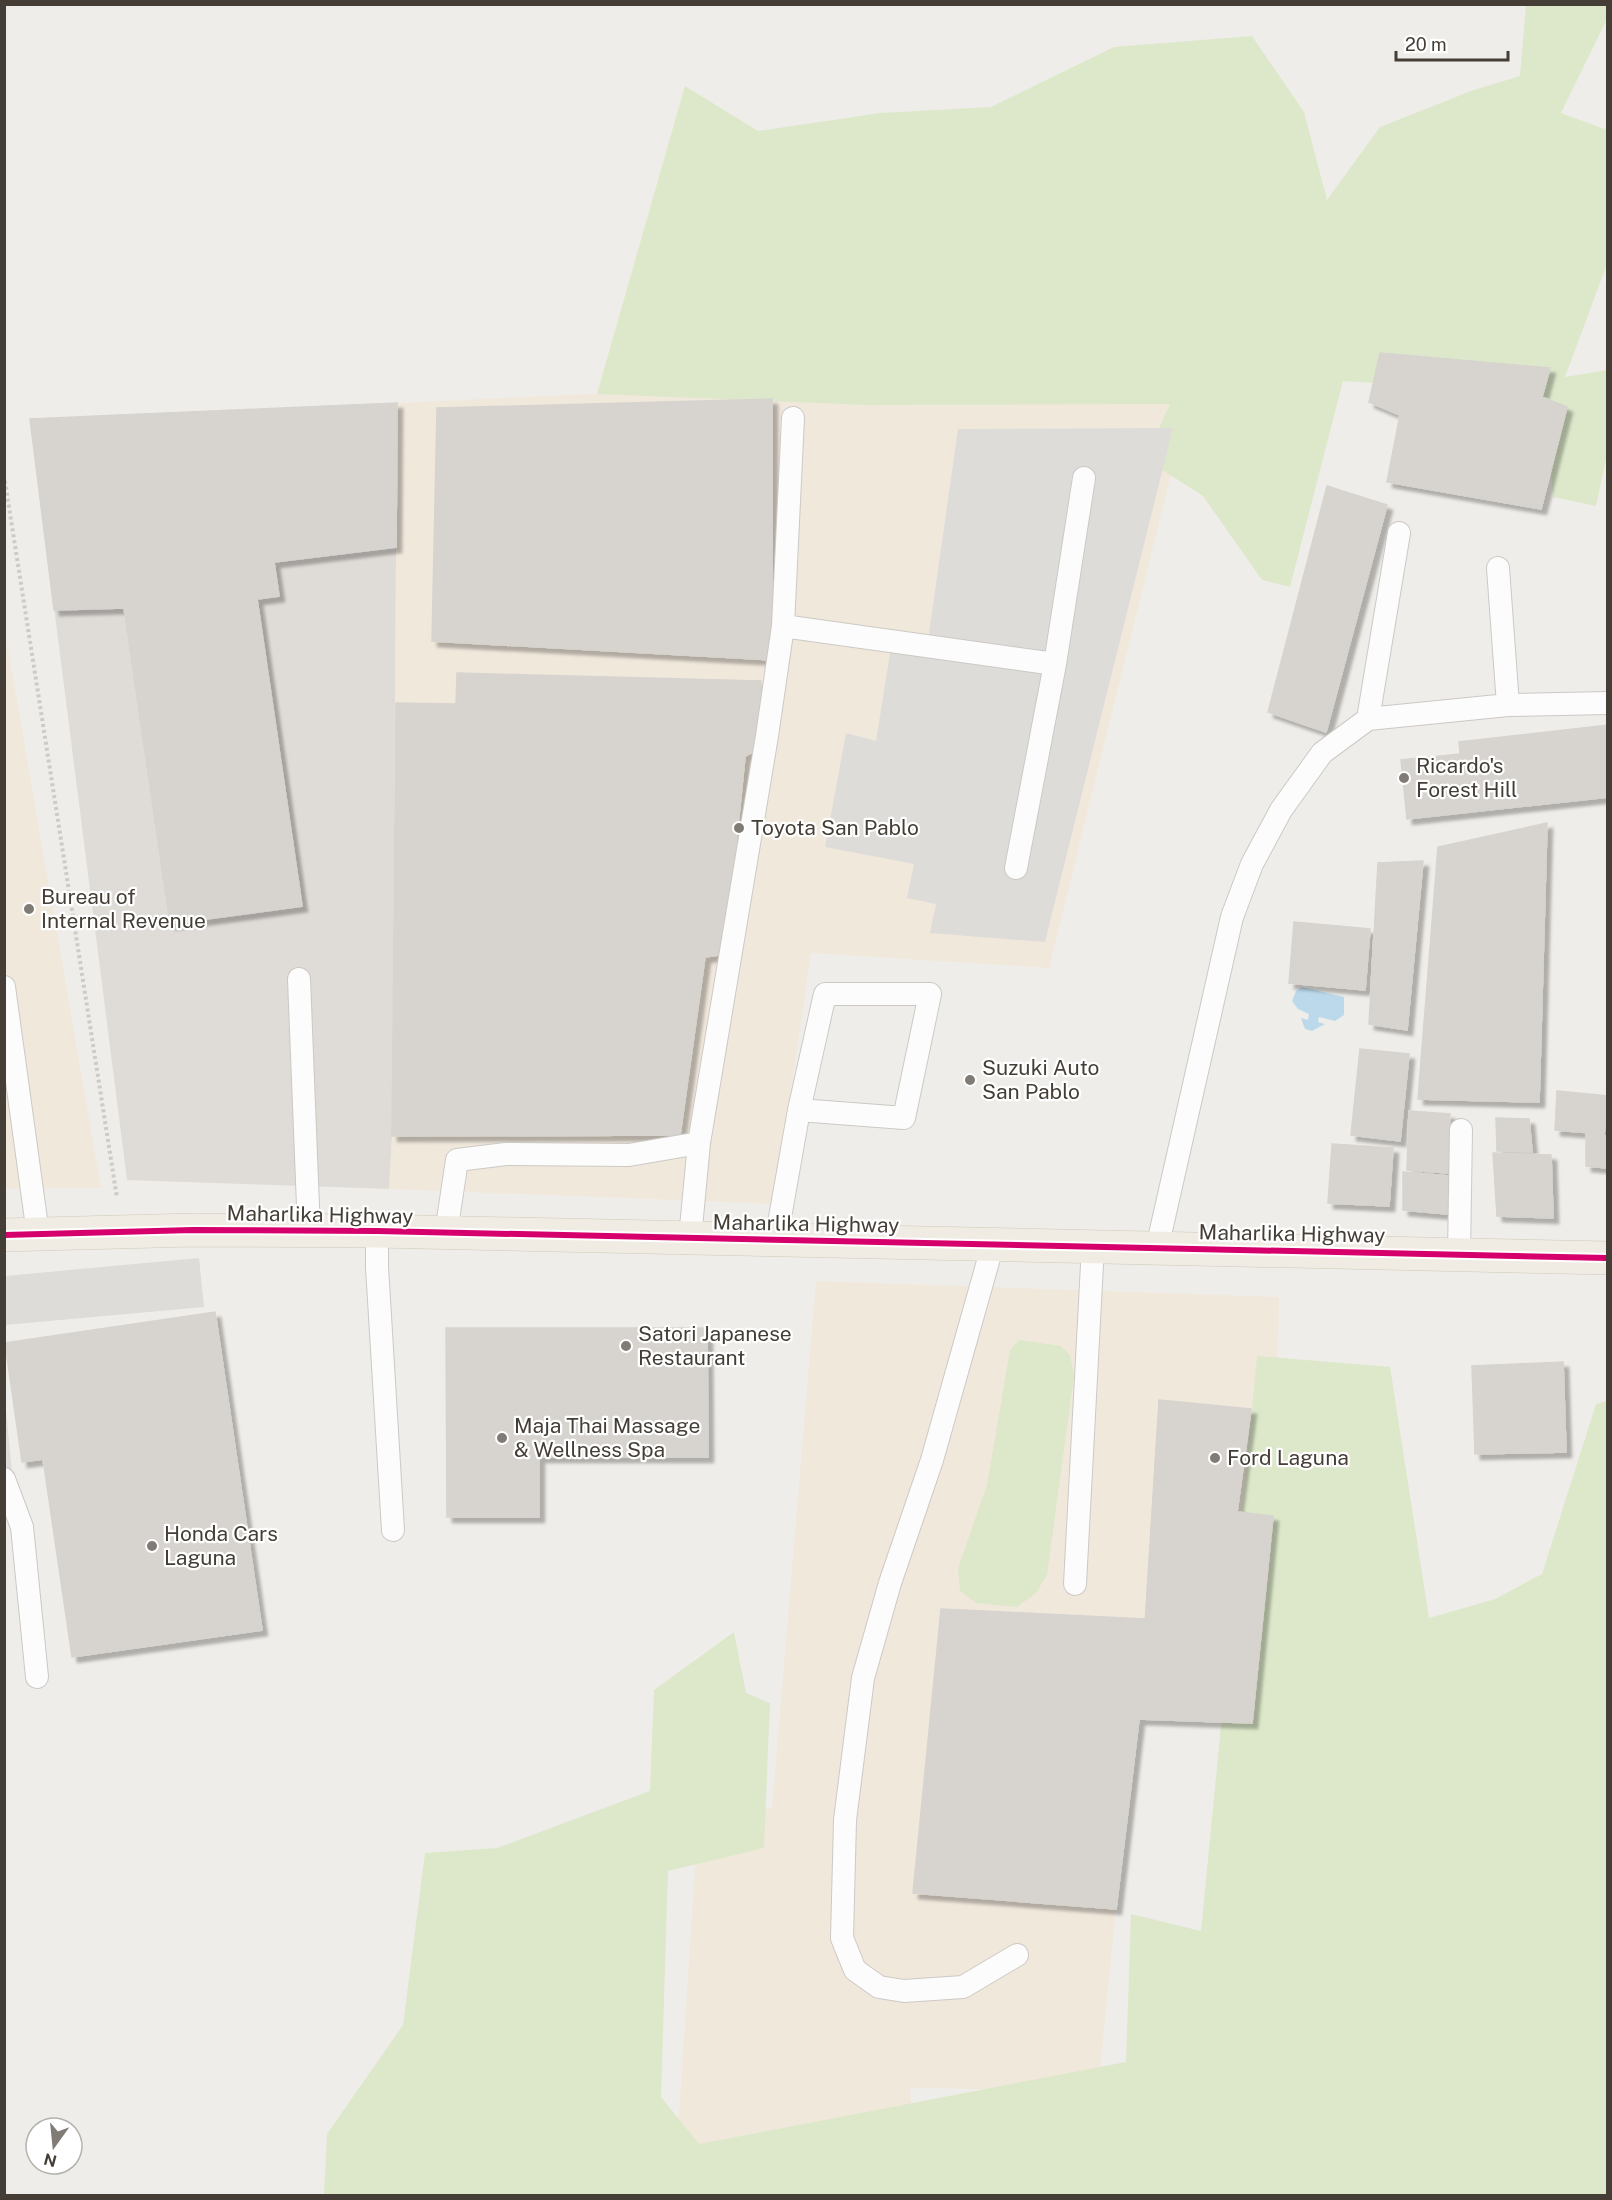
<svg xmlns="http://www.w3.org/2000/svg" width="1612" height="2200" font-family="'Public Sans',sans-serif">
  <defs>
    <filter id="shadow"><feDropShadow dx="5.5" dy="5.5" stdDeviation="1.5" flood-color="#0004"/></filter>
  </defs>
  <rect width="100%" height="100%" fill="#efede9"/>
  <path fill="#f1e8dc" d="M1193,385L1049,968L811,953L775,1204L389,1189L392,1136L397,403L650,391Z
    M5,631L101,1188L5,1189Z
    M816,1281L1279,1297L1273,1516L1252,1723L1139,1720L1116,1909L1098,2091L910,2088L916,2184L674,2189L699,1807L772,1809Z"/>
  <path fill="#dfdcd7" d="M397,403L392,1136L389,1189L127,1180L30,419Z"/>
  <path fill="#dde8ca" d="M1526,5H1607V19L1561,113L1607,130V264L1565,377L1607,370V455L1596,506L1553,497L1548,434L1533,393L1343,381L1290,587L1262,580L1203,496L1145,459L1170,404L865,405L597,394L685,86L758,131L880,113L991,107L1114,47L1252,36L1304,112L1327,200L1380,127L1471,91L1520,76Z
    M1019,1340L1061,1346L1070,1355L1074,1376L1047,1575L1036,1593L1017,1607L976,1603L960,1591L958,1568L987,1485L1010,1350Z
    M1257,1356L1390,1367L1429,1618L1495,1599L1542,1574L1596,1404L1607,1401V2195L324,2196L327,2134L403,2025L425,1853L497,1848L650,1791L654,1690L734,1632L746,1693L770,1703L764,1848L668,1871L661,2097L699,2144L1126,2062L1131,1914L1201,1931Z"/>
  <path fill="#dedcd9" d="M1173,428L1045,942L930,933L936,904L907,898L914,864L825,847L846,733L876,741L893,634L928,640L958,429Z
    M199,1258L204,1307L5,1325V1276Z
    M4,1389L14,1494L4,1495Z"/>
  <path fill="#bbd9eb" d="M1302,987L1344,997V1015L1335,1021L1319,1017L1318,1022L1325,1024L1312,1031L1305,1029L1301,1018L1308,1020L1309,1014L1298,1009L1292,1001L1296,991Z"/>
  <path fill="#d7d4d0" stroke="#d7d4cf" stroke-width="1.5" filter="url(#shadow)" d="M1380,353L1550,368L1542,397L1567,407L1541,509L1387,482L1400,415L1369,402Z
    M772,399V660L432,641L437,408Z
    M397,403L396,547L274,562L279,596L257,599L302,906L170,924L124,608L54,610L30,419Z
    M1327,486L1387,505L1326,732L1268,712Z
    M457,673L761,681L758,749L745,756L725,954L705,957L680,1135L392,1136L396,703L456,704Z
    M1608,725V797L1407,819L1401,760L1460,754L1459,742Z
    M1547,823L1539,1102L1418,1099L1438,847Z
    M1423,861L1407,1030L1369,1024L1378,863Z
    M1294,922L1370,929L1365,990L1289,983Z
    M1360,1049L1409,1054L1400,1141L1351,1135Z
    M1557,1091L1608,1096L1604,1134L1555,1130Z
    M1409,1111L1450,1114L1448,1173L1407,1170Z
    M1496,1118L1529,1119L1532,1152L1497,1151Z
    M1586,1134L1608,1136V1168L1586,1166Z
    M1332,1144L1393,1148L1389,1206L1328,1203Z
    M1493,1153L1551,1155L1553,1218L1497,1216Z
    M1403,1172L1448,1176L1447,1214L1403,1210Z
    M215,1312L262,1630L72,1657L43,1459L22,1462L5,1343Z
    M446,1328H707L708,1457H539V1517H447Z
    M1563,1362L1566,1452L1475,1454L1472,1366Z
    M1159,1400L1251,1409L1237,1512L1273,1516L1252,1723L1139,1719Z
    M941,1609L1146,1619L1139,1719L1116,1909L913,1893Z"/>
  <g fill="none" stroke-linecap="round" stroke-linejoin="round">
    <defs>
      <path id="lane" d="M1498,568L1508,705
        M783,626L1055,664
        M1368,719L1508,705L1608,703
        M1016,868L1055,664L1084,478
        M299,979L309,1231
        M4,987L38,1234
        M377,1231V1267L393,1530
        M446,1233L457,1160L506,1154L629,1155L699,1143
        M690,1238L699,1143L767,736L783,626L793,418
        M776,1240L799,1110L825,994H930L904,1118L799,1110
        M993,1244L932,1460L890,1583L863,1678L845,1820L842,1938L855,1970L879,1987L904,1991L963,1987L1017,1955
        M1157,1248L1232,917L1252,864L1281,810L1322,753L1368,719L1399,533
        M1459,1254L1461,1130
        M4,1479L22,1527L37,1677
        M1075,1584L1093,1246"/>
      <path id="primary" d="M4,1235L193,1230L377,1231L1608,1258"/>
    </defs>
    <use href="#lane" stroke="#ccc9c5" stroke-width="24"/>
    <use href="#primary" stroke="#d0c8b8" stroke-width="34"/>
    <path stroke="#cdcbc7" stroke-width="4" stroke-dasharray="3 3" stroke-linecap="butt" d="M4,475L117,1198"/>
    <use href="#lane" stroke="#fdfcfc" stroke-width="22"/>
    <use href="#primary" stroke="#f0ece4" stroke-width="33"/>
    <defs>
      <path id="cycleway" d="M4,1235L193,1230L377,1231L1608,1258"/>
    </defs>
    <use href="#cycleway" stroke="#fff" stroke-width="10"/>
    <use href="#cycleway" stroke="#d6006c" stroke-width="6"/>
  </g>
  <g fill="#807b75" stroke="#fff" stroke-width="2">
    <circle cx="1404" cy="778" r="6"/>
    <circle cx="739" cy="828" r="6"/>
    <circle cx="29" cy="909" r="6"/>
    <circle cx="970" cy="1080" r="6"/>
    <circle cx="626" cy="1346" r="6"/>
    <circle cx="502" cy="1438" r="6"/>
    <circle cx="1215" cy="1458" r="6"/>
    <circle cx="152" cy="1546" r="6"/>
  </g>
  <g text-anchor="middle" stroke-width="4.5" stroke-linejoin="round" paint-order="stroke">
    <g font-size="21" fill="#443e36" stroke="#fff" text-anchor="start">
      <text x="1416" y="773">Ricardo's<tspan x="1416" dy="24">Forest Hill</tspan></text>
      <text x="751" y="835">Toyota San Pablo</text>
      <text x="41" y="904">Bureau of<tspan x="41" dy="24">Internal Revenue</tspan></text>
      <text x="982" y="1075">Suzuki Auto<tspan x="982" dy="24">San Pablo</tspan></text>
      <text x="638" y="1341">Satori Japanese<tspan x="638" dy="24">Restaurant</tspan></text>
      <text x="514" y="1433">Maja Thai Massage<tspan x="514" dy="24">&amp; Wellness Spa</tspan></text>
      <text x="1227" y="1465">Ford Laguna</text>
      <text x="164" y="1541">Honda Cars<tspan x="164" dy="24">Laguna</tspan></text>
    </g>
    <g font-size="21" fill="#443e36" stroke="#fff">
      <text transform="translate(320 1215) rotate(1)" y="7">Maharlika Highway</text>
      <text transform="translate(806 1224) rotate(1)" y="7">Maharlika Highway</text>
      <text transform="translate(1292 1234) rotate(1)" y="7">Maharlika Highway</text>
    </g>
  </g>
  <rect width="1612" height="2200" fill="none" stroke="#443e36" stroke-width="12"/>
  <g transform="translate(54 2146) rotate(195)"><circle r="28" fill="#ffffff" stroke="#b4b2af" stroke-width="1.5"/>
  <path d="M0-4.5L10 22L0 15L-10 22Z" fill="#807b75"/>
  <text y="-9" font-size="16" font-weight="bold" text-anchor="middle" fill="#443e36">N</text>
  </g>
  <path d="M1396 51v9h112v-9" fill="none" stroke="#443e36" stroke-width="3"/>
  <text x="1405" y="51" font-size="18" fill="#443e36" stroke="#ffffff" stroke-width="4.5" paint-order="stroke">20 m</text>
</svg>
